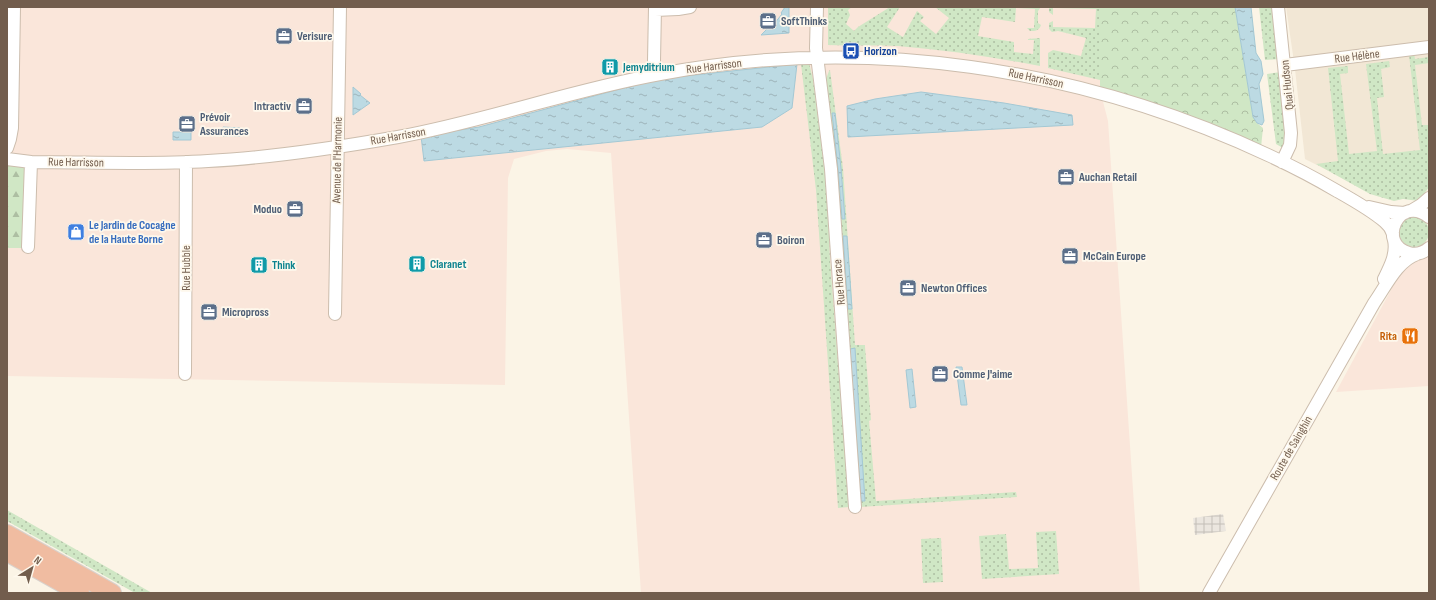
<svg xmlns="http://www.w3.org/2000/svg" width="1436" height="600" font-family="'Sofia Sans Condensed',sans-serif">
  <defs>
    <pattern id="industrial-grid" width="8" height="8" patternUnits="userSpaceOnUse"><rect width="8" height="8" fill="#ebe6df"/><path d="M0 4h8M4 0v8" fill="none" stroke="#c3beb7"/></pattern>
    <pattern id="grass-dots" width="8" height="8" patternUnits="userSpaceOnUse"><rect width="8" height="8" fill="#d0e7c5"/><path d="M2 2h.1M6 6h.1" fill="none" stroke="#adbea2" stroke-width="1.8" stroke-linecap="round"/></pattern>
    <pattern id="forest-firs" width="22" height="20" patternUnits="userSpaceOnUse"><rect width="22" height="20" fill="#d0e7c5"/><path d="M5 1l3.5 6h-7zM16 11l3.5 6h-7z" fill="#adbea2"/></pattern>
    <pattern id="park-crowns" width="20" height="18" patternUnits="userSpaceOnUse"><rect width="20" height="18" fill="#d0e7c5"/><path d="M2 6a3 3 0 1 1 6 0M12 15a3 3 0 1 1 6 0" fill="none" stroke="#adbea2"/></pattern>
    <pattern id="water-ripples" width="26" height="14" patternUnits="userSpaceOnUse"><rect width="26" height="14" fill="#bcdae3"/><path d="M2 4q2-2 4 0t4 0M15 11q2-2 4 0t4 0" fill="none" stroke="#9db4ba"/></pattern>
  </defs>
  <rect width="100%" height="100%" fill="#fbf4e6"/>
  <path fill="#f2e7d5" d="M1286,7H1429V179L1371,192L1305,159L1295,69Z"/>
  <path fill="#fae6da" d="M7,7H1100V90L1108,121L1140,593H641L611,153L567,149L546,151L514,159L508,178L505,385L7,376Z
    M1429,254V386L1336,392L1392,288L1390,286L1410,260Z"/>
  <path fill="url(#industrial-grid)" d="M1223,514L1226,531L1195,535L1193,518Z"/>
  <path fill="url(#grass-dots)" d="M828,7H852L848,10L850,15L846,24L854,31L858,27L890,7H900L887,27L903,37L917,11L924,17L920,21L936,34L949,18L935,7H1041L1038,11V23L1041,25C1039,31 1035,31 1030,31L1027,28H1034L1035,9L1016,8L1015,22L982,17L978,36L1014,42V52L1033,54L1034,40H1028V39L1040,38V66C993,57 946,50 898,46C875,45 851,46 828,45Z
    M1049,7H1100V80L1048,68V53L1053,50L1081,56L1086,38L1058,31L1052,32L1049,29V23L1053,21V27L1095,28L1096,9L1053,8V15L1049,12Z
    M1259,7H1273L1279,59L1265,60Z
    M1414,53L1415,59L1429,57V63L1415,65L1422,125H1429V187L1419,201L1403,199L1394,201L1370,194L1316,164L1338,161L1328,68L1348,66V73L1340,74L1349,154L1377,151L1366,64L1389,61L1390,67L1381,69L1384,97L1377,98L1383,154L1420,150L1409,55Z
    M809,63L813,79L827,189L830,260L849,507L838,508L816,190L801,64Z
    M830,70L843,168L855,345H865V347L871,420L869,421L876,501L1016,492L1017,497L860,507L826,79L829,71Z
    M1281,72L1287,137L1283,148L1276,144L1267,74Z
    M1399 232a15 15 0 1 1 30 0a15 15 0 1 1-30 0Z
    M7,510L152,593H135L7,521Z
    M1056,531L1059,574L982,579L979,536L1006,534L1009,569L1038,568L1036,532Z
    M941,538L943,582L923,583L921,539Z"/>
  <path fill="url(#forest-firs)" d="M7,164L27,165L24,248H7Z"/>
  <path fill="url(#park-crowns)" d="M1100,7H1235L1253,117L1257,123L1263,128L1260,157L1100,90Z"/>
  <path fill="url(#water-ripples)" stroke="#a3c8d4" d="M785,7H789V33L761,35L768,28L770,29L782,14L781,13Z
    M1235,7H1251L1256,53L1261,61L1263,74L1259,84L1264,121L1262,125L1257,123L1253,117Z
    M797,64L792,108L762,127L424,161L421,136L479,127L657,79Z
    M353,87L361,94L360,95L370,103L353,115Z
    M921,92L1004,103L1072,115L1073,125L848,137L847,106L875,99Z
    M832,113H835L841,168L845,219H842L838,169Z
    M223,127L240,128V136H223Z
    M173,132H191V140H173Z
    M843,236H847L852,309H848Z
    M855,348L865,501H861L850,349Z
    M956,367H962L967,405H961Z
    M912,369L916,407L910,408L906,370Z"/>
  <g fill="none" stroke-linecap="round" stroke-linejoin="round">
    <defs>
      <path id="minor" d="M655,7L654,61L655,74
        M817,7L816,48L831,169L855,507
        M1278,7L1291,133L1290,145L1282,162
        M655,10L678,9L690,7
        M1285,65L1429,47
        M7,148L10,139L12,128L14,7
        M7,159L31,162
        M1369,207L1391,212L1405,213
        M1411,211L1421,205L1429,198
        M1429,217C1399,193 1376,244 1409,253C1416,255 1423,253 1429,248
        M28,247L31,162C90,162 149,165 208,161C271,158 335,148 398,137C486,121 571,90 660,74C865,35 1080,67 1268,155C1292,166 1315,178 1337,191C1353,200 1371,210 1385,222C1390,227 1390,227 1393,234
        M1384,279C1390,267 1397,254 1394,240
        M335,314L340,7
        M185,374L186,162
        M1209,593L1374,303C1386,286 1397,261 1417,254"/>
      <path id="highway" d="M7,534L112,593
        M7,552L80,593"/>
    </defs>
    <use href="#minor" stroke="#ccbdad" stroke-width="14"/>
    <use href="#highway" stroke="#d8d2cd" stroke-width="20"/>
    <use href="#minor" stroke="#fff" stroke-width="12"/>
    <use href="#highway" stroke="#f0bca1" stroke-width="18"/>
  </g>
  <defs>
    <symbol id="office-square" viewBox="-11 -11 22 22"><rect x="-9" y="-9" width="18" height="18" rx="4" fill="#5c6f8a" stroke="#fef8ec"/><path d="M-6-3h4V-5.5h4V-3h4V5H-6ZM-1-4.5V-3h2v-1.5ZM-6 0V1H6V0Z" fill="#fff"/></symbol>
    <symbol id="bus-square" viewBox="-11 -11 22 22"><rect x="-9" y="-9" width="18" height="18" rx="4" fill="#1a4fb4" stroke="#fef8ec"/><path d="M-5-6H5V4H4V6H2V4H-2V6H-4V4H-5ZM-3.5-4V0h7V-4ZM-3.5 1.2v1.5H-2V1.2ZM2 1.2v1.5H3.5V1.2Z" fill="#fff"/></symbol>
    <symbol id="building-square" viewBox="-11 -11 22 22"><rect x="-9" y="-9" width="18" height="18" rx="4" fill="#0f9aa8" stroke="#fef8ec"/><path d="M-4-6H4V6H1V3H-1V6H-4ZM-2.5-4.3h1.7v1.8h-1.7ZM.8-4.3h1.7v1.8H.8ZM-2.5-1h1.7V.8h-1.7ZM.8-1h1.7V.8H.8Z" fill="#fff"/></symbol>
    <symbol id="shop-square" viewBox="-11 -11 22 22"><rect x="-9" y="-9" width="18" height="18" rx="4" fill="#3f7fe0" stroke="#fef8ec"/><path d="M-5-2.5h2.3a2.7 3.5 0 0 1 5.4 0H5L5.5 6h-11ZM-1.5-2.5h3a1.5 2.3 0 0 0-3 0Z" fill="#fff"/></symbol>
    <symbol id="restaurant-square" viewBox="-11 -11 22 22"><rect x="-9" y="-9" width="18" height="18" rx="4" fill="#e8710a" stroke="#fef8ec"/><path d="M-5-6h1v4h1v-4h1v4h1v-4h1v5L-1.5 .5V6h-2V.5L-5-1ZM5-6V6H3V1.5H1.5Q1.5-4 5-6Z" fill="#fff"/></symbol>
  </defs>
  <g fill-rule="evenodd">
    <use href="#office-square" x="758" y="11" width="20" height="20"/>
    <use href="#office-square" x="274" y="26" width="20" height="20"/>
    <use href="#bus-square" x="841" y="41" width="20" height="20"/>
    <use href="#building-square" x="600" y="57" width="20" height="20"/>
    <use href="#office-square" x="294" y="96" width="20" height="20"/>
    <use href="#office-square" x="177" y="114" width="20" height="20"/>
    <use href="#office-square" x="1056" y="167" width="20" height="20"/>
    <use href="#office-square" x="285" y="199" width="20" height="20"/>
    <use href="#shop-square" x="66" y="222" width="20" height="20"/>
    <use href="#office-square" x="754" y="230" width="20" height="20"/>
    <use href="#office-square" x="1060" y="246" width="20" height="20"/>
    <use href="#building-square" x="407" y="254" width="20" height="20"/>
    <use href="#building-square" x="249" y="255" width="20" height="20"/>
    <use href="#office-square" x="898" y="278" width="20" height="20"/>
    <use href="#office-square" x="199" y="302" width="20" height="20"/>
    <use href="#restaurant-square" x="1400" y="326" width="20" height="20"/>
    <use href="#office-square" x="930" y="364" width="20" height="20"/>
  </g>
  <g text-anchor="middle" stroke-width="3.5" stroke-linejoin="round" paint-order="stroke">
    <g font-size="12" font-weight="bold" fill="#4e5e75" stroke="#fef8ec" text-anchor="start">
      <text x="781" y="25">SoftThinks</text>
      <text x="297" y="40">Verisure</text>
      <text x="291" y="110" text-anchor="end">Intractiv</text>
      <text x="200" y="121">Prévoir<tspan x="200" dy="14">Assurances</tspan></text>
      <text x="1079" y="181">Auchan Retail</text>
      <text x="282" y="213" text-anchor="end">Moduo</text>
      <text x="777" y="244">Boiron</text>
      <text x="1083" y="260">McCain Europe</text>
      <text x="921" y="292">Newton Offices</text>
      <text x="222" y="316">Micropross</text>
      <text x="953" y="378">Comme J'aime</text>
    </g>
    <g font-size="12" font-weight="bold" fill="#164399" stroke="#fef8ec" text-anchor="start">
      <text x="864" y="55">Horizon</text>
    </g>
    <g font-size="12" fill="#725d4d" stroke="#fef8ec">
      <text transform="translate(1357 56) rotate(-7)" y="4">Rue Hélène</text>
      <text transform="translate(714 66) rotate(-7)" y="4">Rue Harrisson</text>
      <text transform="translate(1036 78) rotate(12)" y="4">Rue Harrisson</text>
      <text transform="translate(1287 85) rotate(-96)" y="4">Quai Hudson</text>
      <text transform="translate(398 136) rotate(-10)" y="4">Rue Harrisson</text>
      <text transform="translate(337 160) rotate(-89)" y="4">Avenue de l'Harmonie</text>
      <text transform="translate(76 162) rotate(1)" y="4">Rue Harrisson</text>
      <text transform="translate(186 268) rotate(-90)" y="4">Rue Hubble</text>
      <text transform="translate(839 282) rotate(-95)" y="4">Rue Horace</text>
      <text transform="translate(1291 448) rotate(-60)" y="4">Route de Sainghin</text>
    </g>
    <g font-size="12" font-weight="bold" fill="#0d838f" stroke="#fef8ec" text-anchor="start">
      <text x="623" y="71">Jemyditrium</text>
      <text x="430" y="268">Claranet</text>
      <text x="272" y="269">Think</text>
    </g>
    <g font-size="12" font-weight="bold" fill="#366cbe" stroke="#fef8ec" text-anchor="start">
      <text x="89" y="229">Le Jardin de Cocagne<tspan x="89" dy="14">de la Haute Borne</tspan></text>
    </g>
    <g font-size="12" font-weight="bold" fill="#c56008" stroke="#fef8ec" text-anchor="end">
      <text x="1397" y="340">Rita</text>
    </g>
  </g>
  <rect width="1436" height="600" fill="none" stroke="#725d4d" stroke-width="16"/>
  <g transform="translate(32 568) rotate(37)" stroke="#fef8ec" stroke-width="3" paint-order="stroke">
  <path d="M0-3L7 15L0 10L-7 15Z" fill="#725d4d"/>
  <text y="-6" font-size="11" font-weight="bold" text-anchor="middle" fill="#725d4d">N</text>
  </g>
</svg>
